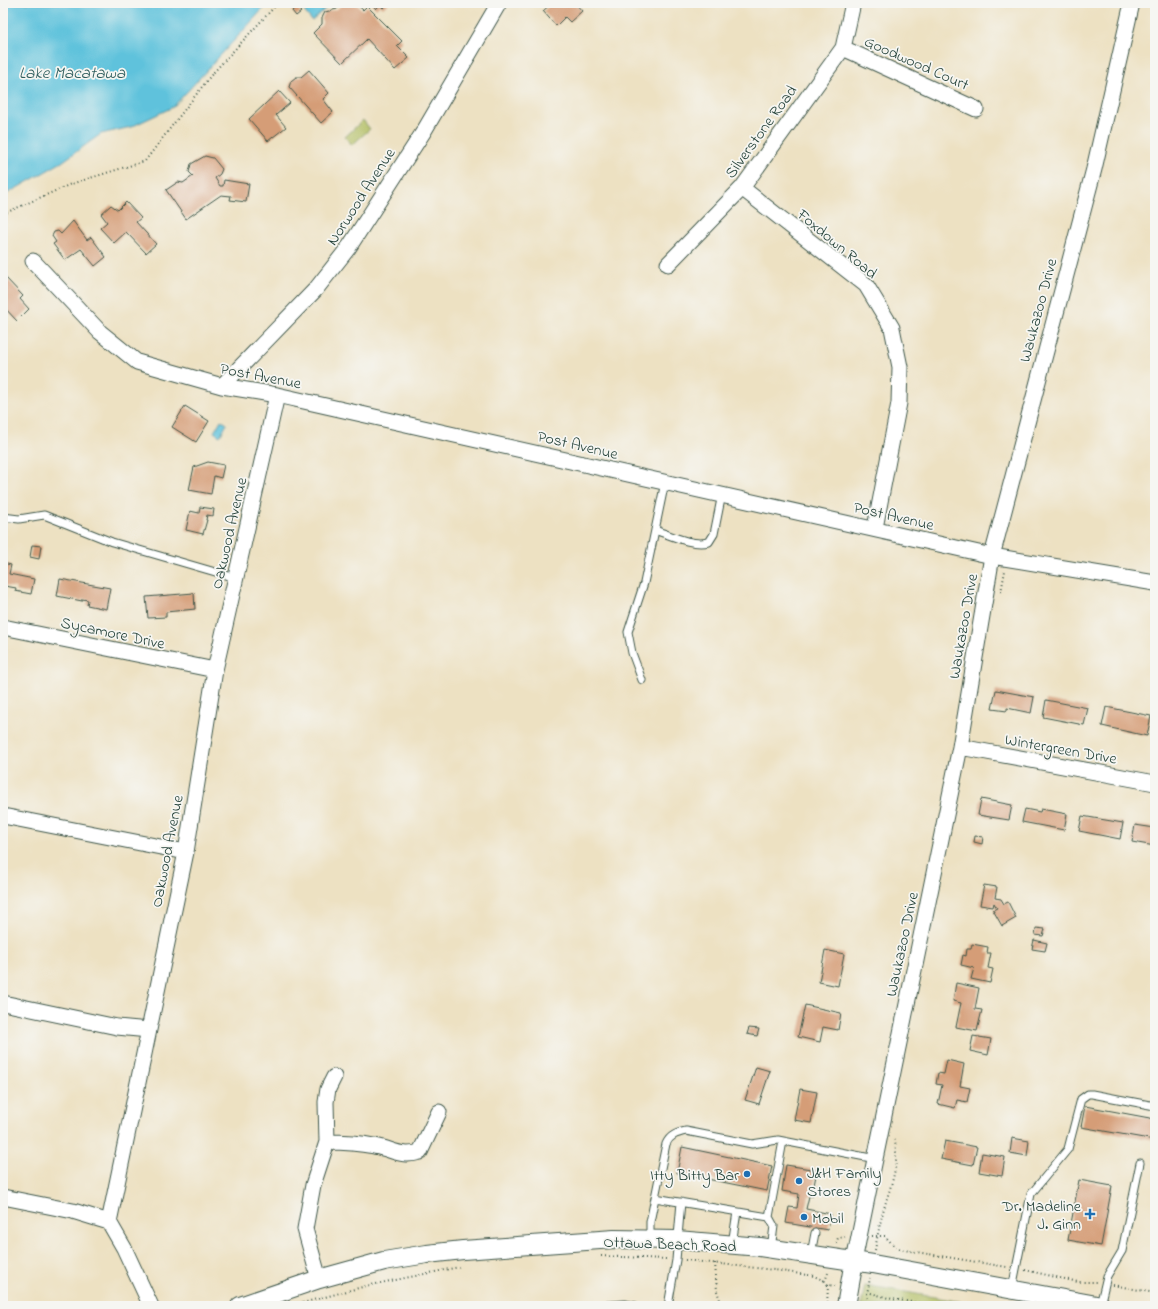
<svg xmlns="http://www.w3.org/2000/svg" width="1158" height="1309" font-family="'Indie Flower',sans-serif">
  <rect width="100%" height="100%" fill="#f6f6f2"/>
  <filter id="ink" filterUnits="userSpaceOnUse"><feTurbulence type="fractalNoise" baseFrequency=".025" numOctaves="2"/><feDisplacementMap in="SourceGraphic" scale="8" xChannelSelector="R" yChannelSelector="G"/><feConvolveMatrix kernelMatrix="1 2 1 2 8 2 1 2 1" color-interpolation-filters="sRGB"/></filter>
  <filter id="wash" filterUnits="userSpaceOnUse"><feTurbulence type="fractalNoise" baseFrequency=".012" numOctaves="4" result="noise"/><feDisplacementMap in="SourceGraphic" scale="16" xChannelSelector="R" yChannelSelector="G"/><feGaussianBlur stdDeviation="0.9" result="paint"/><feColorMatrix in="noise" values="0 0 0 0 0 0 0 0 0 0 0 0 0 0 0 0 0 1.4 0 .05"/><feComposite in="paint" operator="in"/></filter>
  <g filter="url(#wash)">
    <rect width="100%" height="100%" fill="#ede1c2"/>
    <path fill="#b0bc5e" stroke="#687c49" d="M363,120L370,129L352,145L345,137Z
      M865,1285L986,1306H861Z"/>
    <path fill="#5ec2dc" stroke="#3e8088" d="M3,3H266L264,8L173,107L131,127L101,134L62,162L3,196Z
      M313,3H332L312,21L304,11Z
      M221,420L227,424L220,436L214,432Z"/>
    <g id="blocks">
      <path fill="#d59d77" d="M343,3H355L363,10L367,6L402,41L397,46L409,58L395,70L367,39L342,63L313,33L322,24V18L325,12L337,9Z
        M371,3H389L383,8L380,5L376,9Z
        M552,3H575L582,11L570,22L565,17L556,26L543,11Z
        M296,7L301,12L296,16L292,11Z
        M309,70L329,93L323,99L333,112L321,123L289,87L291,81L296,77H301Z
        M279,91L290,103L276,115L286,127L268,141L249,119Z
        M205,156L213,158L222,169L220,174L215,178L220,186H223L224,180L249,184L246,202L230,200L231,196L221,195L186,219L166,190L178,182L183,183L193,176L189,172L191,164Z
        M126,202L141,218L136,222L156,244L146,253L126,232L114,243L100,228L107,222L101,214L111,205L118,210Z
        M73,221L87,240L91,237L106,257L95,266L81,249L65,260L53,244L56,242L52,236L54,232L58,231L61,234Z
        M5,277L23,296L20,299L29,309L17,321L3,306V279Z
        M185,406L209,421L196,442L172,427Z
        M208,462L224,465L221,478L214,476L211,494L189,490L194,467Z
        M200,507L214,509L213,516L207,515L206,520H207L203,534L186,530L190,511L199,513Z
        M32,545L41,546L39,559L30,557Z
        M3,563L11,565L9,574L34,579L31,594L15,591L16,588L5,586V589L3,588Z
        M60,579L110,588L106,609L87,605L88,600L82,599V601L57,596Z
        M194,593L195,609L166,612V617L148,618L146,597Z
        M996,690L1034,697L1031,713L1007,708V711L992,709Z
        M1046,700L1088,708L1084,725L1043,717Z
        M1106,707L1151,716L1147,736L1102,726Z
        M981,799L1012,805L1009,820L978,815Z
        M1025,809L1040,812L1041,809L1067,814L1064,830L1022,822Z
        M1082,816L1123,823L1120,839L1079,831Z
        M1135,825L1155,828V846L1132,842Z
        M975,836L983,837L982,844L974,842Z
        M984,885L997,887L995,898L1001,899L1004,904L1008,902L1016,918L1002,926L993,910L997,908L994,903L993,907L980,905Z
        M1036,928L1045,929L1043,936L1035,935Z
        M1034,940L1047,943L1045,951L1032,949Z
        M972,944L988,947L987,953H991L988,968L993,969L990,983L971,979L974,968L961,965L963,955L966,956L967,949H971Z
        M825,950L844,954L838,986L819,982Z
        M956,983L979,988L975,1009L982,1010L977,1031L956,1027L961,1003L953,1001Z
        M805,1005L841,1013L838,1030L823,1027L820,1042L798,1037Z
        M749,1028L759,1029L757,1036L747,1034Z
        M973,1036L991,1039L988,1055L970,1051Z
        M947,1060L964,1064L960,1086L970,1088L967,1102L957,1100L955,1108L938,1104L942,1085L936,1084L938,1073L944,1074Z
        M756,1067L770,1071L759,1104L745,1100Z
        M800,1089L817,1092L811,1123L794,1120Z
        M1085,1106L1155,1119V1140L1081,1127Z
        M1012,1138L1029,1141L1027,1156L1010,1153Z
        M945,1141L977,1147L973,1165L941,1159Z
        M682,1147L772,1166L767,1191L677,1173Z
        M982,1153L1005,1157L1002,1176L979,1172Z
        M786,1165L817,1170L812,1196H809L806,1209L831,1214L828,1230L786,1223L789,1207L797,1208L799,1194L782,1191Z
        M1079,1180L1112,1186L1101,1246L1068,1240Z"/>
    </g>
  </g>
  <g filter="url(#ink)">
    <use href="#blocks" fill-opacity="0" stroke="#3e5649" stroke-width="1"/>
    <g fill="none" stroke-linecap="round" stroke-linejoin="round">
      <defs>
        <path id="service" d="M3,517L19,519L44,515L112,542L236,578
          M655,530C672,536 692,546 709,542L714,534L722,494
          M642,680L632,653L628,632L644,583L665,482
          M655,1198L769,1217L774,1226L771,1249
          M769,1217L783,1141
          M650,1239V1222L666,1144C670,1135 677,1133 686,1131L752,1144L778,1140L876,1159
          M732,1244L737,1212
          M811,1254L815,1233
          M1012,1289L1031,1194L1068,1149L1081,1099L1088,1094H1092L1155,1106
          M1100,1305L1107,1276L1122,1251L1140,1163
          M596,1306L625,1304L636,1306
          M668,1306L676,1260L681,1202"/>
        <path id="minor" d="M843,48L976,109
          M742,188L866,285L892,328L900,367L899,403L875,528
          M33,261L100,332L137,362L222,386L277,395L992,556L1155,583
          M668,264L742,188L843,48L853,3
          M222,386L316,289L349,247L424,131L499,3
          M3,627L215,670
          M960,747L1155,783
          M3,816L186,852
          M3,1003L117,1027L149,1030
          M327,1142C343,1142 359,1143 374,1146C393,1149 401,1158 420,1152L439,1112
          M3,1197L73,1211L109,1222
          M854,1261L960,747L992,556L1094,169L1132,3
          M319,1279L305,1229L313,1185L327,1142L326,1102L328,1089L334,1077
          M151,1306L124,1248L109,1222L186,852L215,670L277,395"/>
        <path id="tertiary" d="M240,1306L319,1279L384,1261L427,1254L463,1250L614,1239L677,1240L760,1247L873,1264L1102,1306
          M846,1306L854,1261"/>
      </defs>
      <use href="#service" stroke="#3e5649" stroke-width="9"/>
      <use href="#minor" stroke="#3e5649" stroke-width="17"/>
      <use href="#tertiary" stroke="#3e5649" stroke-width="20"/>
      <path stroke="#3e5649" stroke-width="2" stroke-dasharray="1 3" stroke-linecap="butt" d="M3,214L71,184L145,161L212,74L278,3
        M1001,592L1005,571
        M872,1236H885L895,1247L904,1250L1007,1267
        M836,1243L838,1238L845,1237
        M875,1250C877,1239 879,1227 882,1216C889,1187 901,1168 894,1137
        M601,1256L666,1259
        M685,1260L774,1270L814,1276L825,1281
        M715,1263L717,1291L722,1306
        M1025,1270L1078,1282H1097
        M828,1273L825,1281L828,1285L835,1286
        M1113,1285L1155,1293
        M867,1292L892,1299L939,1306
        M291,1306L366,1286L459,1267
        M827,1306L828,1285
        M869,1306L867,1294L870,1278"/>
      <use href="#service" stroke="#fff" stroke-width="7"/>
      <use href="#minor" stroke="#fff" stroke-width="15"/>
      <use href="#tertiary" stroke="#fff" stroke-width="18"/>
    </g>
  </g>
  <g fill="#1f6fb2" stroke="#f6f6f2" stroke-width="1.5">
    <circle cx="747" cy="1174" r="4"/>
    <circle cx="799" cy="1181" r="4"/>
    <path d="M1088 1208h4v4h4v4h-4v4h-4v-4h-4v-4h4z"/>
    <circle cx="804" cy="1217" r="4"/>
  </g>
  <g text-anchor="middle" stroke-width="3.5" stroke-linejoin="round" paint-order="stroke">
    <g font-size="16" fill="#1f3d34" stroke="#f6f6f2">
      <text transform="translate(917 62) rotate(24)" y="6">Goodwood Court</text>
      <text transform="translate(760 131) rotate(-54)" y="6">Silverstone Road</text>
      <text transform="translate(360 196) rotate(-57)" y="6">Norwood Avenue</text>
      <text transform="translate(838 243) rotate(40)" y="6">Foxdown Road</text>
      <text transform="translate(1037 310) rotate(-75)" y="6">Waukazoo Drive</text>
      <text transform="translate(261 375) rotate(11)" y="6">Post Avenue</text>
      <text transform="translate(578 444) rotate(13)" y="6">Post Avenue</text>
      <text transform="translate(894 515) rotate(13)" y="6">Post Avenue</text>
      <text transform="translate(228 533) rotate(-77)" y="6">Oakwood Avenue</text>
      <text transform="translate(962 626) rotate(-80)" y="6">Waukazoo Drive</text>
      <text transform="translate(113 632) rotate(12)" y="6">Sycamore Drive</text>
      <text transform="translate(1061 748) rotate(10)" y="6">Wintergreen Drive</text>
      <text transform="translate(166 851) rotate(-79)" y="6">Oakwood Avenue</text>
      <text transform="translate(901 944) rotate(-78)" y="6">Waukazoo Drive</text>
      <text transform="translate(670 1243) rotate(2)" y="6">Ottawa Beach Road</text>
    </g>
    <g font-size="16" fill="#1f3d34" stroke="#f6f6f2" text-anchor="start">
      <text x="807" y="1178">J&amp;H Family<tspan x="807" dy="18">Stores</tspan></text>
      <text x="739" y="1180" text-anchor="end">Itty Bitty Bar</text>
      <text x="1081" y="1211" text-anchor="end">Dr. Madeline<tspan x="1081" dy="18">J. Ginn</tspan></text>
      <text x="812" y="1223">Mobil</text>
    </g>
    <g font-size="17" font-style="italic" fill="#2f5e5e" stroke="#f6f6f2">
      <text x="72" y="78">Lake Macatawa</text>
    </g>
  </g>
  <rect width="1158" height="1309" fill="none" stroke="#f6f6f2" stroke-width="16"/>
</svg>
